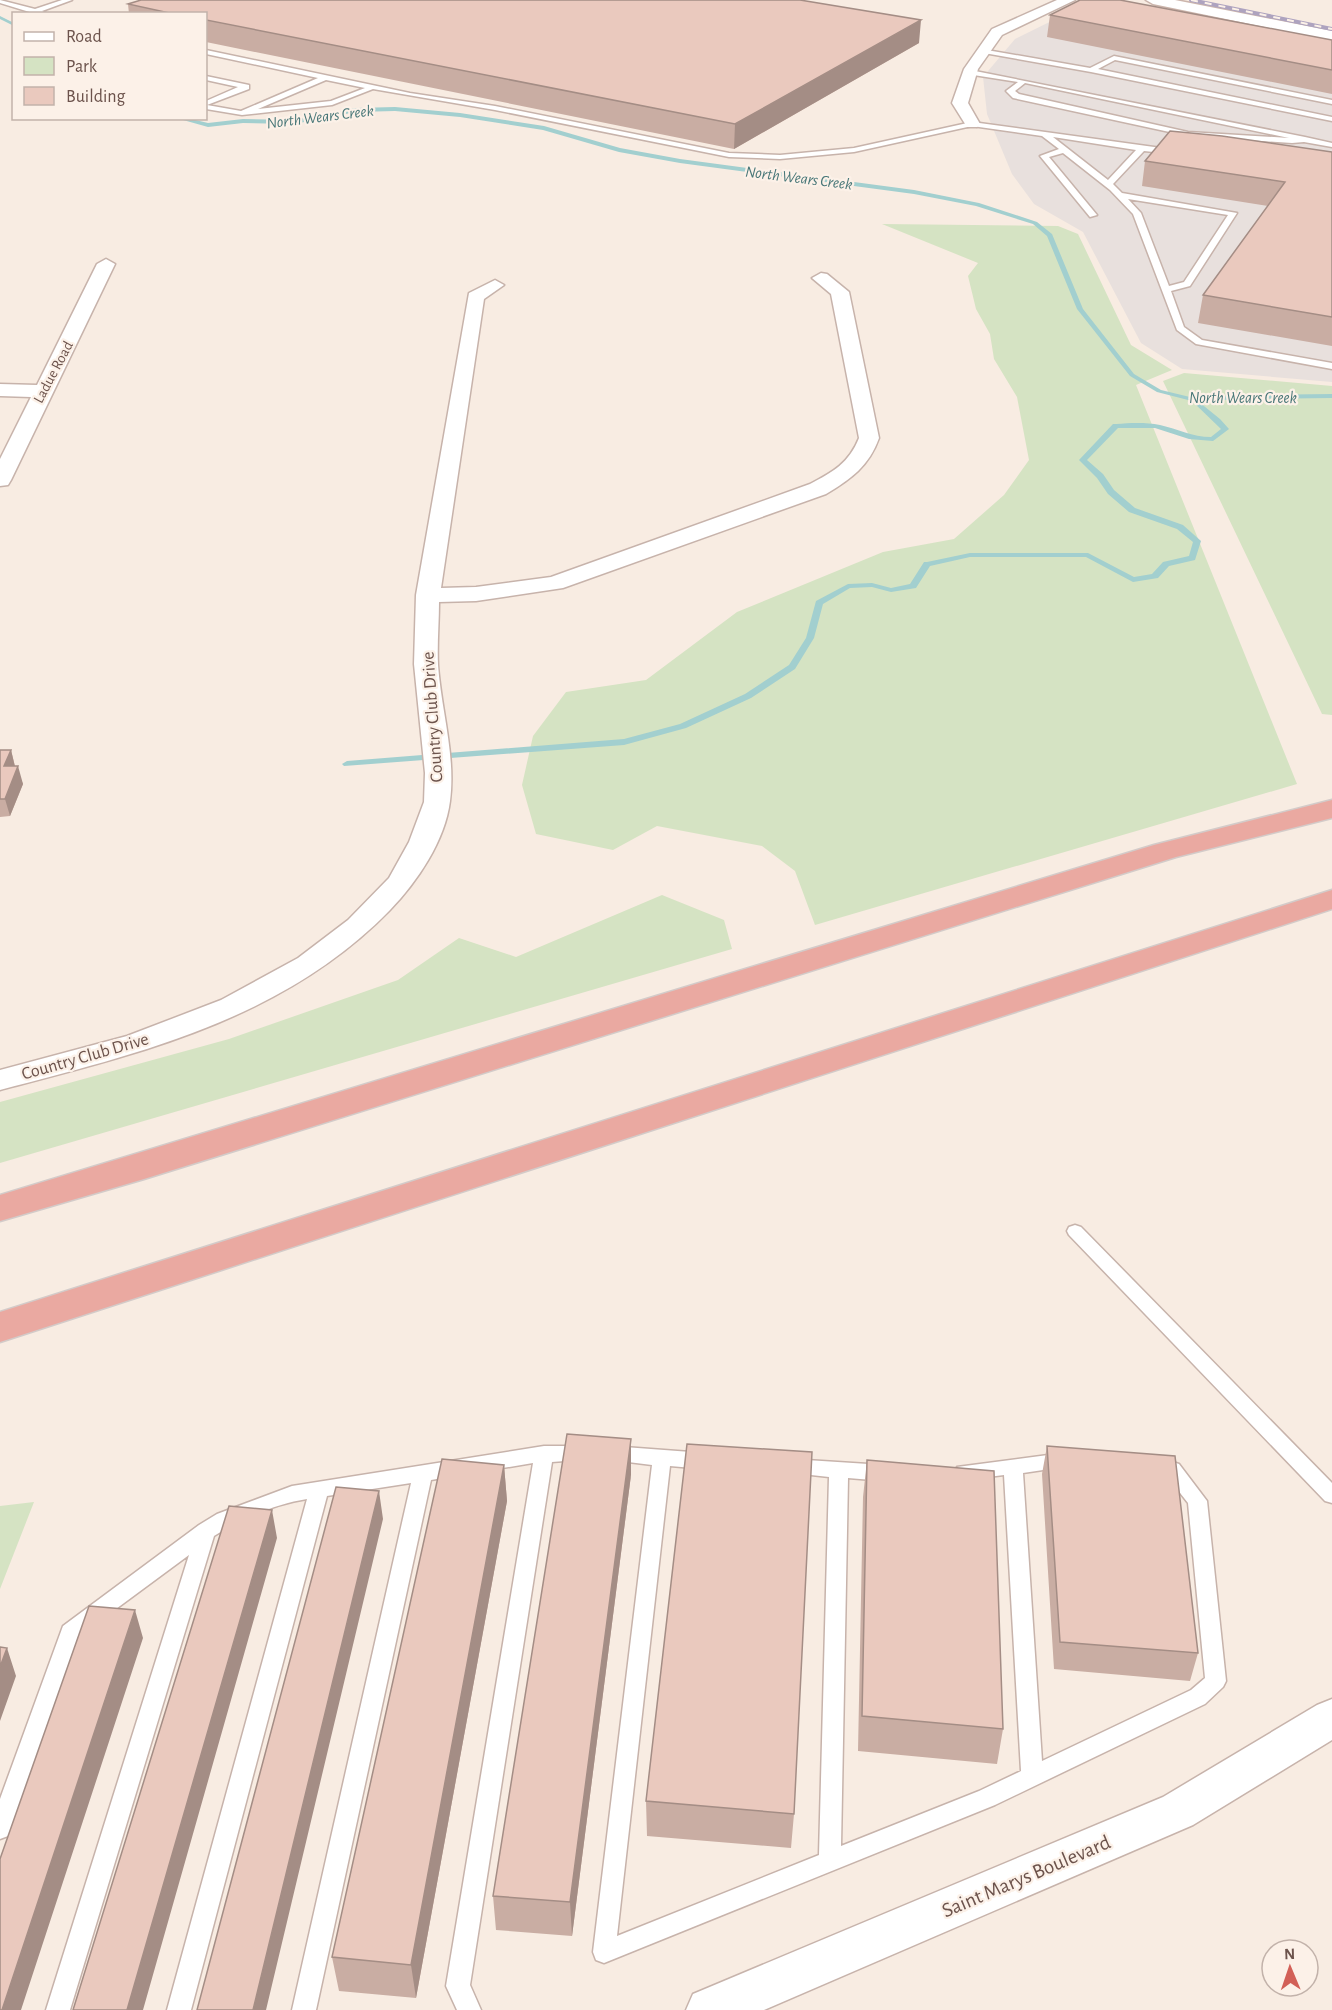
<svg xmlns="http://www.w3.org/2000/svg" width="1332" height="2010" font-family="'Alegreya Sans',sans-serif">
  <rect width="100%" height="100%" fill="#f8ece2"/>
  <path fill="#e8e0dd" d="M1094,0L1332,44V382L1182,369L1141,343L1083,232L1034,204L1012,174L987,114L983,77L1015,39Z"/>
  <path fill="#d5e3c3" d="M882,224L1058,226L1078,234L1131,345L1172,370L1136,385L1297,784L815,925L795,871L762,846L657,826L613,850L536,834L522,785L533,736L566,692L646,680L737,612L883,552L954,539L1004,495L1029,460L1017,397L994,359L990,334L976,309L968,276L978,263Z
    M1184,373L1332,386V715L1322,714L1163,381Z
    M662,895L724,920L732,949L0,1163V1102L229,1039L398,980L459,938L516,957Z
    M34,1502L0,1589V1506Z"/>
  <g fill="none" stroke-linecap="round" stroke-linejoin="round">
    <path fill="#a2cfcf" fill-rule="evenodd" d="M0,16L14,23V26L0,19Z
      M395,107L460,113L544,126L620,148L680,159L914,190L979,203L1037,222L1052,234L1083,309L1134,374L1161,390L1194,398L1235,395L1332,394V398L1235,399L1199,402L1220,419L1229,429L1213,441L1189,439L1155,428H1118L1087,460L1103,474L1114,490L1135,508L1183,525L1201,541L1195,560L1169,566L1158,578L1133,582L1086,557H970L930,566L916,588L891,592L872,587L850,588L823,604L814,638L795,669L751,698L686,728L624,745L344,766L342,764L347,761L624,739L680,724L745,694L789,665L806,638L816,601L848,584L872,583L891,588L910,584L924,562H927L970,553H1088L1134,577L1152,574L1163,562L1189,556L1193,542L1177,529L1129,512L1108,494L1097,478L1079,460L1113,424H1116C1130,423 1145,422 1160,425C1178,429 1192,437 1211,437L1221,429L1192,401L1157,392L1130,376L1077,309L1047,236L1033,224L976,206L914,194L680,163L619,152L543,130L460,117L395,111L356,112L294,124L243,123L208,127L176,118H187L208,123L243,119L294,120L356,108Z"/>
    <defs>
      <path id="service" d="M0,0L35,9L62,0H72L42,11L48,14H36L0,3Z
        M981,49L1090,68L1114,56L1332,100V104L1115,60L1098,69L1332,117V121L1091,72L984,53Z
        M206,50L410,93L495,106L729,153L780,155L854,148L972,122L1176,150L1177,152L1173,154L1144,151L1113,184L1122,193L1237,213L1190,286L1171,291L1184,327L1202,340L1332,363V369L1196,344L1177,330L1133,214L1110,190L1063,153L1049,157L1097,215L1090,217L1040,156L1059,149L1042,136L972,126L854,152L780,159L729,157L495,110L373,89L332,105L242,115L206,109V101L238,87L206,80V76L249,85V89L207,105L241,111L318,78L206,54ZM326,80L365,88L331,101L258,109ZM1053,137L1136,150L1108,180ZM1128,199L1228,215L1184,282L1169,286L1141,213Z
        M970,70L1305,137L1332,143V147L1304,142L1292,143L1188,136L1013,98L1006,91L1018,82L967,74ZM1025,83L1289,138L1188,132L1019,94L1015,91Z
        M1075,1225L1081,1227L1332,1483V1503L1325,1501L1069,1235L1067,1231L1069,1227Z
        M544,1446H584L591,1449L593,1454L591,1459L552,1462L470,1985L481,2010H457L446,1986L533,1463L431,1480L316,2010H292L411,1483L327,1496L191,2010H167L307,1499C275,1504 241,1519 214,1536L70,2010H46L189,1555L78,1637L11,1829L8,1836L0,1839V1799L63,1626L199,1525L217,1514L292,1486Z
        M611,1446L704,1453L711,1456L713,1461L711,1466L704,1469L670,1466L617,1936L819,1855L829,1477L784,1472L782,1467L784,1462L791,1459L884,1465L891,1468L893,1473L891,1478L884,1481L848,1478L841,1846L979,1791L1021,1771L1004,1475L964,1480L957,1477L955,1472L957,1467L1063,1453L1070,1456L1072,1461L1070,1466L1023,1473L1042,1761L1191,1690L1205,1678L1188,1503L1166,1475L1157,1472L1155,1467L1157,1462L1164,1459L1179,1464L1207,1501L1226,1681L1223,1687L1205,1704L995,1805L604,1963L596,1960L593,1952L652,1465L604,1459L602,1454L604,1449Z"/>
      <path id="minor" d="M1057,0H1075L1002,35L978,69L968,103L980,124L977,127H967L952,103L964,69L992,29Z
        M106,259L115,264L11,480L8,485L0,486V459L31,397L0,396V384L37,385L97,264Z
        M821,273L827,274L849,292L879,438C869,466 851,479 826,494L563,588L476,601L439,602C439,623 437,644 438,665C441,709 456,756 450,801C445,841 417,882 390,910C284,1019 141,1053 0,1090V1070L127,1036L221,1000L298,958L348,920L389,878L409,842L424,802L425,773L414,664L416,595L469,293L495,280L504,285L484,299L441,588L476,587L551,577L810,484C833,472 849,463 859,438L831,294L812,278Z
        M1332,1699V1740L1193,1825L764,2010H686L693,1994L1163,1797L1317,1705Z"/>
      <path id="secondary" d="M1146,0H1175L1332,31V41L1153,4Z"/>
      <path id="motorway" d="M1332,800V818L1176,857L144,1179L0,1221V1195L1154,845Z
        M1332,890V909L0,1342V1312Z"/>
    </defs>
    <use href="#service" stroke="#c7b3ab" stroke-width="3"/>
    <use href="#minor" stroke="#c7b3ab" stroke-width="3"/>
    <use href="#secondary" stroke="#ccb5ac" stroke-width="3"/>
    <use href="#motorway" stroke="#d3cbc9" stroke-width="3"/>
    <use href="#service" fill="#fff" fill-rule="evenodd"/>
    <use href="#minor" fill="#fff" fill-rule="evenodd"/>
    <use href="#secondary" fill="#fff" fill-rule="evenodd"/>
    <use href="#motorway" fill="#eaa9a1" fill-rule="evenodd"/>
    <defs>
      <path id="rail" d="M1191,0L1332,29"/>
    </defs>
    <use href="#rail" stroke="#aea3bf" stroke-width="4"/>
    <use href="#rail" stroke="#fcf1e8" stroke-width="2" stroke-dasharray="7" stroke-linecap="butt"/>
  </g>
  <path fill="#c9ada3" d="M128,4L919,43L734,149L206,42V14H129Z
    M1050,15L1332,40V94L1047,37Z
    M1332,152V346L1198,323L1203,295L1268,206L1142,186L1145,161Z
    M0,750H11L15,766L23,784L10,816L0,817Z
    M1047,1446L1198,1653L1190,1681L1054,1669L1042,1474Z
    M867,1460L1003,1729L997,1764L858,1751L863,1497Z
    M504,1465L507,1501L416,1998L339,1991L332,1957Z
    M631,1475L572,1936L496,1930L493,1896Z
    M646,1801L794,1814L791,1848L647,1836Z"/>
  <path fill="#a48d85" d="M921,20L919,43L734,149L735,124Z
    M11,750L15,767L4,766Z
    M18,766L23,784L10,816L5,799Z
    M631,1439V1475L572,1936L570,1902Z
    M504,1465L507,1501L416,1998L411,1965Z
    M379,1491L383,1519L266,2010H253Z
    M272,1510L277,1538L143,2010H127Z
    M135,1610L143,1638L21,2010H2Z
    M7,1648L16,1676L0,1721V1667Z"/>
  <path fill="#eac9be" stroke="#a48d85" stroke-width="1.5" d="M141,0H800L921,20L735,124L206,20V14H174L128,4Z
    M1080,0H1120L1332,40V70L1050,15Z
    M1170,131L1222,136L1332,152V317L1203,295L1285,182L1145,161Z
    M0,750H11L4,766H18L5,799H0Z
    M567,1434L631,1439L570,1902L493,1896Z
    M687,1444L812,1452L794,1814L646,1801Z
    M1047,1446L1175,1456L1198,1653L1060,1642Z
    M442,1459L504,1465L411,1965L332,1957Z
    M867,1460L994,1471L1003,1729L862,1716Z
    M336,1487L379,1491L253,2010H197Z
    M229,1506L272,1510L127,2010H73Z
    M89,1606L135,1610L2,2010H0V1859Z
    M0,1647L7,1648L0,1667Z"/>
  <g text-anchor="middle" stroke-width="4.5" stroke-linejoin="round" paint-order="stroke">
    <g font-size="15" fill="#6c534c" stroke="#fcf1e8">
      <text transform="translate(53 372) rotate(-62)" y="5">Ladue Road</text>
    </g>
    <g font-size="16" font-style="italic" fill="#477677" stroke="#fcf1e8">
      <text transform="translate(320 116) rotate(-7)" y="6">North Wears Creek</text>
      <text transform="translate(799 177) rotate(7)" y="6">North Wears Creek</text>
      <text x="1243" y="403">North Wears Creek</text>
    </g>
    <g font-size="18" fill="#6c534c" stroke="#fcf1e8">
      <text transform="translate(432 717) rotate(-94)" y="6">Country Club Drive</text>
      <text transform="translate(85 1056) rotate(-16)" y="6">Country Club Drive</text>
    </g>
    <g font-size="21" fill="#6c534c" stroke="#fcf1e8">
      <text transform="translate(1026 1876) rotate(-23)" y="7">Saint Marys Boulevard</text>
    </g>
  </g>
  <rect x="12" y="12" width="195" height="108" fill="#fcf1e8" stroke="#c2b2aa" stroke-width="1.5"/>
  <rect x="24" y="32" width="30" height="9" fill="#ffffff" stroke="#c2b2aa" stroke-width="1.5"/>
  <text x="66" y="42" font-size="18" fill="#6c534c">Road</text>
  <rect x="24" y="57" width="30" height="18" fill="#d5e3c3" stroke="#c2b2aa" stroke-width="1.5"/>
  <text x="66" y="72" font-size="18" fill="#6c534c">Park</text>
  <rect x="24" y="87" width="30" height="18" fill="#eac9be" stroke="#c2b2aa" stroke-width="1.5"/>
  <text x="66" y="102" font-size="18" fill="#6c534c">Building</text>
  <g transform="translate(1290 1968) rotate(358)"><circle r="28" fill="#fcf1e8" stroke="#c2b2aa" stroke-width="1.5"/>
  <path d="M0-4.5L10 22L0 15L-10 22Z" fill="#d26057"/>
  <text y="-9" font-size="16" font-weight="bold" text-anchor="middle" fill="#6c534c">N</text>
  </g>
</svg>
